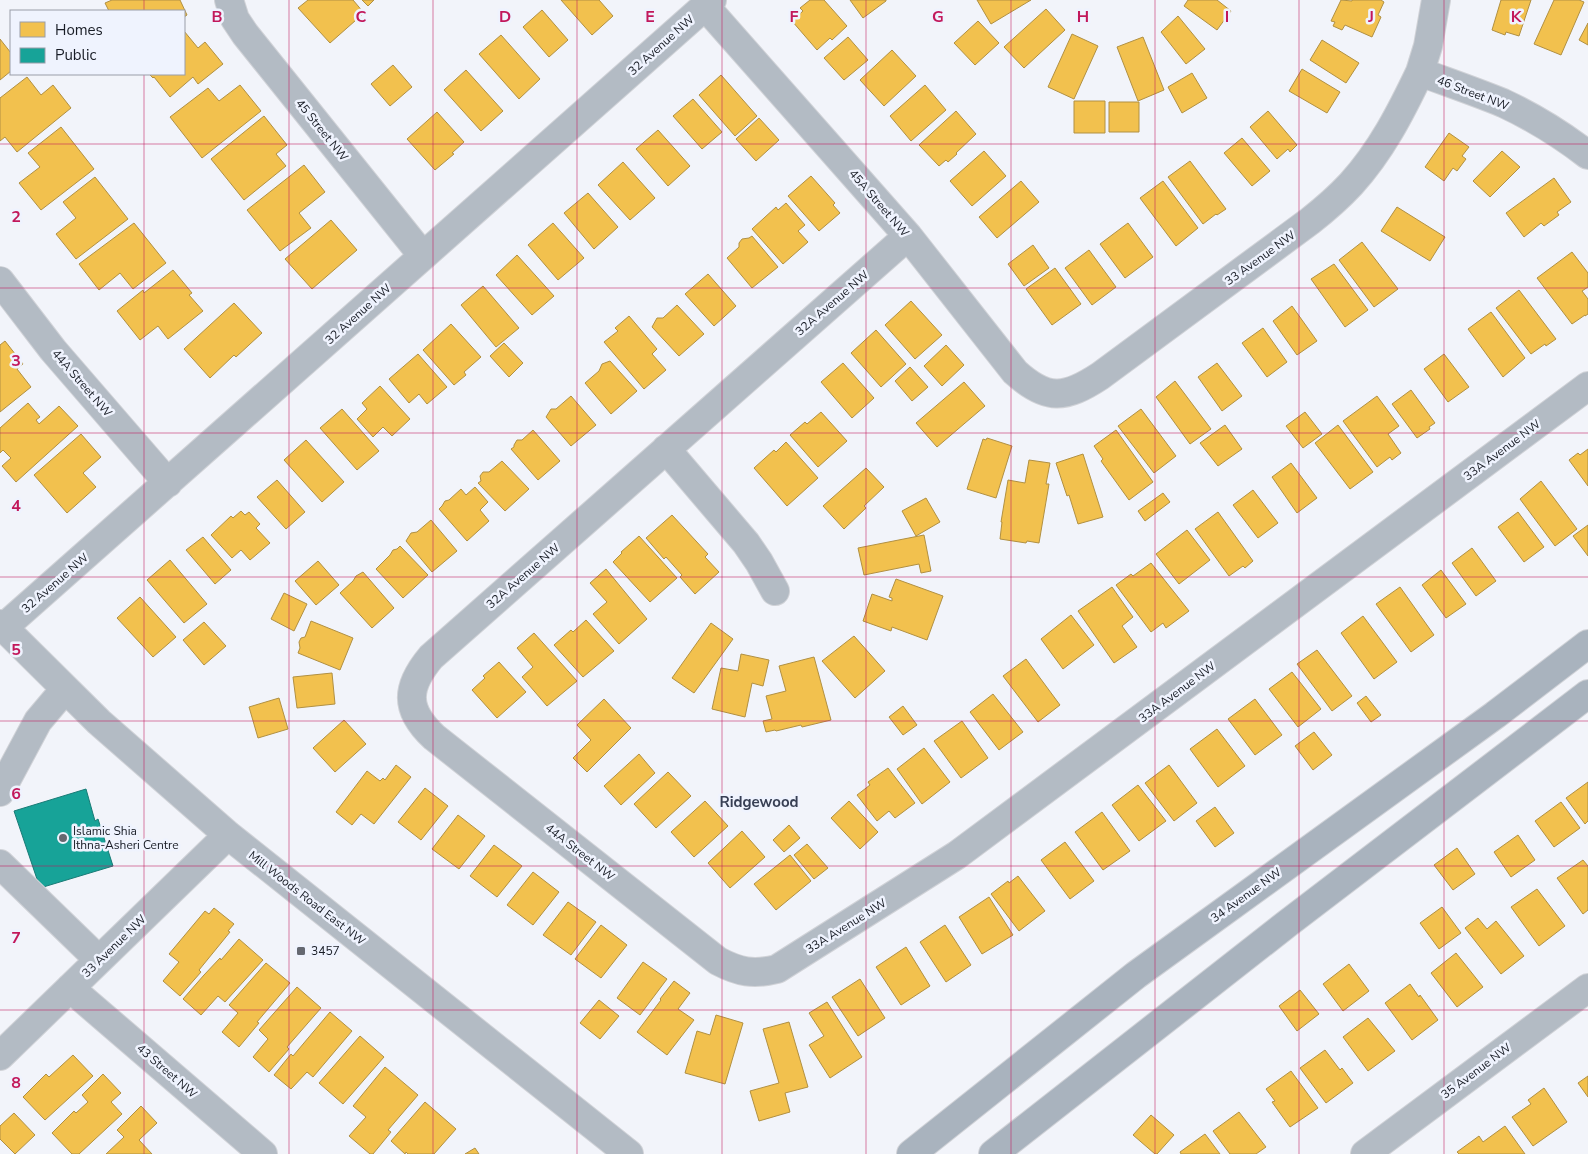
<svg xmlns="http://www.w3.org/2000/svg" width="1588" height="1154" font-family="'Nunito Sans',sans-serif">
  <rect width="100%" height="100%" fill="#f2f4fa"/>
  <path fill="#f2c14e" stroke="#b19042" d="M112,0H180L187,15L184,17V11H109L105,3Z
    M308,0H353L364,13L330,43L298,8Z
    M362,0H374L368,6Z
    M561,0H599L613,16L592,35Z
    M810,0H824L847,26L832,40L830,38L817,50L792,21L803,11L800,8Z
    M850,0H886V1L863,18Z
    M977,0H1031L991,24Z
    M1188,0H1217L1231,11L1217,30L1184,6Z
    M1341,0L1352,1V0H1381L1384,2L1378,15L1381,17L1372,37L1345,25L1342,30L1333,26L1335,22L1331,21Z
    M1501,0H1531L1519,36L1506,32L1505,35L1492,30Z
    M1554,0H1579L1584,2L1561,55L1534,44Z
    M1046,9L1065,30L1024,68L1004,47Z
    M542,10L568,40L549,57L523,27Z
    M1178,16L1205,49L1186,64L1161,32Z
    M978,21L999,43L975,65L954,43Z
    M1588,23V45L1579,40Z
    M184,31L198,48L205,42L223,64L198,84L193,77L170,97L154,77L153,78L149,74H184Z
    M1072,34L1098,46L1074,99L1048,87Z
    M501,35L540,79L519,99L479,54Z
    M848,37L868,60L844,80L824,58Z
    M1143,37L1164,90L1138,101L1117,47Z
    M0,39L11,53V71L0,80Z
    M1322,40L1359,63L1346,83L1310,60Z
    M892,50L916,76L884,106L860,80Z
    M393,65L412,87L390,106L371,84Z
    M1302,69L1340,92L1327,113L1289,91Z
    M466,70L503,111L481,131L444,90Z
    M1192,73L1207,98L1182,113L1168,87Z
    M721,75L757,116L735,136L699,95Z
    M27,77L41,95L53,85L71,108L17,152L5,137L0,141V98Z
    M240,85L261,111L202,158L170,117L208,88L219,101Z
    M925,85L946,110L911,141L890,116Z
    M693,99L722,132L702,149L673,116Z
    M1074,101H1105V133H1074Z
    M1109,102H1139V132H1109Z
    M956,111L976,134L956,153L957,154L948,162L946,160L939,166L919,145Z
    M1268,111L1297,145L1290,152L1288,149L1277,159L1250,127Z
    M437,112L464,142L452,153L454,154L435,170L407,139Z
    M264,116L287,145L276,154L286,166L244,200L211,159Z
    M759,118L779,140L756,161L736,139Z
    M61,127L94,169L41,210L19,183L40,167L28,153Z
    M658,130L690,166L668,186L636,149Z
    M1449,133L1469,147L1462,156L1466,159L1457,171L1453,168L1444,181L1425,167Z
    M1242,138L1270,171L1252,186L1224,153Z
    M984,151L1006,176L972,206L950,181Z
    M1502,151L1520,167L1490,197L1473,181Z
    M1190,161L1226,209L1217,215L1216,214L1203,224L1168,177Z
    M623,162L655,198L630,220L598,185Z
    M304,165L325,192L299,213L311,228L280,251L247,210Z
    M811,176L835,203L833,205L840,213L819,231L788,196Z
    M95,177L128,219L76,259L56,234L76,218L63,202Z
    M1554,178L1571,202L1557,212L1559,215L1544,226L1541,223L1524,237L1506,213Z
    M1021,181L1039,202L997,238L979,217Z
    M1163,181L1198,228L1176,246L1140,198Z
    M588,193L618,227L594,249L564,213Z
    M786,203L805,225L798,231L808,242L783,264L752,229L776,207L778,210Z
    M1397,207L1445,237L1430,261L1381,231Z
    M331,220L357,250L312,289L285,259Z
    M134,223L166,263L133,289L120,273L99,290L79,264Z
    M553,223L584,258L558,280L528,245Z
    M1128,223L1153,257L1125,278L1100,244Z
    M752,236L778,267L752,288L727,258L739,247V243L742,239L749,238Z
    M1362,242L1398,289L1374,307L1339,260Z
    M1033,245L1049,268L1024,286L1008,264Z
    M1089,250L1116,287L1092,305L1065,268Z
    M1572,252L1588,273V287L1582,291L1588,299V314L1585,316V315L1572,324L1537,278Z
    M517,255L554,296L532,315L496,275Z
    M1334,264L1368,310L1345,327L1311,279Z
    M1055,268L1081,304L1052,325L1026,289Z
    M173,270L192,293L189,295L203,311L168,339L158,326L140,340L117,311L143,290L144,293Z
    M708,274L736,306L714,326L685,294Z
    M483,286L519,328L496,347L461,305Z
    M1519,290L1556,339L1546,346L1545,344L1531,354L1496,308Z
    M911,301L942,335L915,359L885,325Z
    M234,303L262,333L236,357L234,355L210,378L184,349Z
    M677,305L704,334L679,356L652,327L657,318H663Z
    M1292,306L1317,341L1297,355L1273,321Z
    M1491,312L1525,358L1503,377L1468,329Z
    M629,316L657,349L652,354L666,370L644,389L604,342L618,331L615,328Z
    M451,324L481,357L464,372L466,375L454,385L423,350Z
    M1263,328L1287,362L1267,377L1242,343Z
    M876,330L906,364L881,387L851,353Z
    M5,341L23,364L17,369L31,387L0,412V345Z
    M504,343L523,363L509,377L490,356Z
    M946,345L964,365L942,386L924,366Z
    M418,354L447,387L427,404L419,394L409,403L389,379Z
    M1444,354L1469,387L1448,402L1424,369Z
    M610,361L637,391L611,414L585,383L599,371L602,364Z
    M843,363L874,398L852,418L821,382Z
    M1217,363L1242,396L1222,411L1198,377Z
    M910,367L928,387L912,401L895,381Z
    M1175,381L1211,429L1190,444L1156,397Z
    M964,382L985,406L937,447L916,423Z
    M380,386L410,419L392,436L383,427L373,437L357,419L367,409L362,403Z
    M1411,390L1435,423L1429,427L1430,429L1417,438L1392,404Z
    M571,396L596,425L571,446L546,417L551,409H556Z
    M1377,396L1399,426L1388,434L1401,453L1392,460L1390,457L1377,467L1343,421Z
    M28,403L40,417L36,420L39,424L59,406L78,426L16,482L2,466L11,458L3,450L0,453V428Z
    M342,409L379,451L357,470L320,428Z
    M1141,409L1176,456L1154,473L1118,426Z
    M821,412L847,441L818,467L790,435L805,422L807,424Z
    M1305,412L1322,434L1303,448L1286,426Z
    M1225,425L1242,449L1218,466L1200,443Z
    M1338,425L1373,472L1350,489L1315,443Z
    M533,430L560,461L538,480L511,449L514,447V445L517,440H522Z
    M1116,430L1153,482L1129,500L1101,461L1103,459L1094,446Z
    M81,434L101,457L83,473L96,487L67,513L34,475Z
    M987,438L1012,446L996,498L967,489L983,439L986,440Z
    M306,440L344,482L322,502L284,460Z
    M786,442L818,478L787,506L754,468L774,450L776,452Z
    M1588,449V486L1569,460L1578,453L1580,455Z
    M1083,454L1103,517L1078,524L1069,495L1067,496L1056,463Z
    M1029,460L1050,463L1046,484H1049L1039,543L1027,541L1026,543L1000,539L1002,522H1001L1008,480L1025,483Z
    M502,461L529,489L505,511L478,483L481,481L480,476L483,472H489Z
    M1291,463L1317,498L1297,513L1272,477Z
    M866,468L884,487L864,506L866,508L844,529L823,506Z
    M277,480L305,512L286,529L257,497Z
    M1541,481L1577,529L1555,546L1520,499Z
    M475,487L488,502L480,510L489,521L467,541L439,509L442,506L445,501L449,500L461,489L466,495Z
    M1253,490L1278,523L1258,538L1233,505Z
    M1163,493L1170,502L1145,521L1138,511Z
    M926,498L940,522L916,536L902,511Z
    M241,511L245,515L249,512L260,524L256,528L270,543L250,560L241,550L232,558L211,535L231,516L233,518Z
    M1218,512L1253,561L1245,568L1243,566L1229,576L1195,529Z
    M1518,512L1544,547L1524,562L1498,527Z
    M672,515L708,554L705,557L719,572L695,594L680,577L682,575L666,557L664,559L646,538Z
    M431,520L457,551L432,572L406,541L411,533L417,532Z
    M1588,525V556L1573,536Z
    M1187,530L1210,560L1179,584L1156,554Z
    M924,535L931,571L921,573L919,564L864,575L858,548Z
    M639,536L677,578L650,602L613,562L622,553L621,552Z
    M203,537L231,570L215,584L186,550Z
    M400,546L428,575L403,598L376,569L390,555L393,550L397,549Z
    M1472,548L1496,581L1476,596L1452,563Z
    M170,560L207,604L184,623L147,580Z
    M318,561L339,585L316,605L295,581Z
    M1151,563L1189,611L1166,628L1163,623L1151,632L1116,585L1131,574L1133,576Z
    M606,569L647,619L619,644L593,614L607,602L590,583Z
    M1441,570L1466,604L1446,618L1422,585Z
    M363,572L394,608L372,628L340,593L353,581L356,576Z
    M896,579L943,596L927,640L892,627L891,631L863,621L872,594L892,601V598L889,597Z
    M1112,587L1133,617L1122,626L1137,647L1114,663L1078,611Z
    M1400,587L1434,635L1411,652L1376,604Z
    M284,593L307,604L294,631L271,619Z
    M140,597L176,637L153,657L117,618Z
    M1071,615L1094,645L1063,669L1041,639Z
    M1363,616L1397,662L1374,679L1341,633Z
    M586,620L614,651L583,677L554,645L571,630L573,632Z
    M311,621L353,638L340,670L298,653L300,648L299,642L301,638L305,637Z
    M204,622L226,646L204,665L183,640Z
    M711,623L733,639L694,693L672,678Z
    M534,633L577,681L547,706L522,677L533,667L517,648Z
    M854,636L885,671L855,698L822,661Z
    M1317,650L1352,696L1332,711L1297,664Z
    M741,654L769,660L763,686L752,683L745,717L712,709L721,668L738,671Z
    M814,657L831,720L802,727L801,725L776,731L775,730L766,732L763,721L772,719L766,696L786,691L779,666Z
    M1026,659L1060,705L1038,722L1003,676Z
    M499,662L526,692L497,718L472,690L485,678L483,676Z
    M1292,672L1321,709L1298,727L1269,689Z
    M332,673L335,704L297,708L293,677Z
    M993,694L1023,732L999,750L970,712Z
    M1366,696L1381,715L1371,722L1357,703Z
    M279,698L288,729L258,738L249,707Z
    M604,699L631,728L587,772L573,758L591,740L577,725Z
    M1255,699L1282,735L1255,755L1228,719Z
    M903,706L917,725L903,735L889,717Z
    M344,720L366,744L335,772L313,748Z
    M962,721L988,758L961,778L934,741Z
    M1217,729L1245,766L1218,787L1190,749Z
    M1314,732L1332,755L1313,770L1295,746Z
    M924,748L950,782L922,804L897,769Z
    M639,754L655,773L621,805L604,786Z
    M396,765L411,777L374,824L361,814L352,825L336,812L367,771L380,781L383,778L385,780Z
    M1169,765L1197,803L1174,821L1145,783Z
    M888,768L915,803L895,818L889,811L877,821L857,795L870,785L868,782Z
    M668,772L691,796L656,828L634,804Z
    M1588,782V821L1585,824L1566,798Z
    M1138,785L1166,821L1139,841L1112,805Z
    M425,788L448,806L421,840L398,822Z
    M705,801L728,826L694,857L671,832Z
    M849,801L878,832L860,849L831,818Z
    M1561,802L1580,828L1554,847L1535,821Z
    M1215,807L1234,833L1215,847L1196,821Z
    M1102,812L1130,851L1103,870L1075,832Z
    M458,815L485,836L459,869L432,849Z
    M789,825L800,838L784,852L773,840Z
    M742,831L765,857L730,888L708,863Z
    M1518,835L1535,860L1511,877L1494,852Z
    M1065,842L1094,881L1070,899L1041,860Z
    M807,844L828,868L814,879L794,855Z
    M494,845L522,866L497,897L470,876Z
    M1457,848L1475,874L1453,890L1434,865Z
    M790,855L811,881L776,910L754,884Z
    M1583,860L1588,866V910L1583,914L1557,878Z
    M533,872L559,892L533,925L507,905Z
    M1018,876L1045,911L1019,931L991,894L1008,881L1009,883Z
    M1537,889L1565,926L1539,946L1511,907Z
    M989,897L1013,935L982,954L959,917Z
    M568,902L596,922L571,955L543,935Z
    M1442,907L1461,933L1439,949L1420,923Z
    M214,908L234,924L228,931L230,932L199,970L201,972L180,996L163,981L179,962L169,954L205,911L209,914Z
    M1478,918L1487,929L1496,921L1524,956L1501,974L1465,928Z
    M601,925L627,945L601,978L575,959Z
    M945,925L971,965L946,982L920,942Z
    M239,939L263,960L225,1002L218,996L201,1015L183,999L204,975L220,958L221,960Z
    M906,947L930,986L901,1005L876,967Z
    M1456,953L1483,987L1457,1007L1431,973Z
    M643,962L667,979L640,1015L617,998Z
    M266,963L290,983L257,1022L259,1023L239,1047L222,1032L238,1013L229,1005Z
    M1349,964L1369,991L1343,1011L1323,984Z
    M860,979L885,1018L858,1036L832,997Z
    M674,981L690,993L678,1009L694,1020L667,1055L637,1032L661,1000L660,999Z
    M1410,984L1419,997L1420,995L1438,1020L1412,1040L1385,1003Z
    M297,987L321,1008L287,1047L289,1049L269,1072L253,1057L268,1039L259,1030Z
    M1300,990L1319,1014L1297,1031L1279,1006Z
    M599,1000L619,1016L600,1039L580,1023Z
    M827,1002L862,1057L830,1078L809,1045L824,1036L809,1013Z
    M330,1012L352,1031L313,1077L307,1072L291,1089L274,1075L291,1054L293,1056Z
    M716,1015L743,1023L725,1084L685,1073L697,1031L710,1035Z
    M1368,1018L1395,1051L1368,1071L1343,1037Z
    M789,1022L808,1087L785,1093L790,1112L759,1121L750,1091L779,1083L763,1029Z
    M360,1036L384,1057L343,1104L319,1083Z
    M1325,1050L1340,1070L1342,1068L1353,1083L1326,1103L1300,1068Z
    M73,1055L93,1076L45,1120L23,1097L46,1074L49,1077Z
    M385,1067L418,1095L388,1130L391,1132L373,1154H370L349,1136L366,1117L353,1106Z
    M1291,1071L1318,1108L1290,1127L1272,1102L1275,1101L1266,1089Z
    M103,1074L121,1093L111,1102L122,1114L79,1154H72L52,1133L74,1111L76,1113L88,1102L82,1095Z
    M1588,1076V1097L1578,1083Z
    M1544,1088L1567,1122L1533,1146L1512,1117L1531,1104L1528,1100Z
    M425,1102L456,1129L434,1154H408L406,1152L405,1154L391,1141Z
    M141,1106L157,1123L139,1140L152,1154H106L124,1137L117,1130Z
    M1239,1112L1266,1147L1256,1154H1230L1213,1131Z
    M14,1113L35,1135L15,1154L0,1139V1126Z
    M1151,1115L1174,1135L1157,1154H1155L1133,1135Z
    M1505,1126L1525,1154H1459L1457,1152L1479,1136L1483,1142Z
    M1205,1134L1220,1154H1181L1180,1152Z
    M475,1148L479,1154H465Z"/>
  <path fill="#17a398" stroke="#187b76" d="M86,789L95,821L98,819L113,866L40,888L14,811Z"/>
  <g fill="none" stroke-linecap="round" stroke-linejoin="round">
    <defs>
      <path id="minor" d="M229,0L235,19L245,34L423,256
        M1436,0L1428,46L1420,72C1447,82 1476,92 1503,103C1533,117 1562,135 1588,155
        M705,6L908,236L1015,372C1047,401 1065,399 1100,376L1310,221C1324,210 1338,198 1351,184C1381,151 1401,112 1420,72
        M908,236L431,657C406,687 404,709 434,737L718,961C739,972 753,975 777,969L957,855L1588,386
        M0,281L53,350L168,483
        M666,449L746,543L759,562L775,591
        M0,624L99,722L228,835L629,1154
        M3,628L712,0
        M0,792L38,721L65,689
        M0,864L99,960
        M70,988L263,1154
        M0,1056L228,835
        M1365,1154L1588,988"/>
      <path id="major" d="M911,1154L1136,975L1495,715L1588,644
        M993,1154L1288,923L1588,694"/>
    </defs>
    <use href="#minor" stroke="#d0d2d7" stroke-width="30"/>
    <use href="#major" stroke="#d0d2d7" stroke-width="30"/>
    <use href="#minor" stroke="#b3bbc4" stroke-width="28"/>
    <use href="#major" stroke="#a9b3be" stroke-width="28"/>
  </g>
  <path fill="none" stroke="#c2185b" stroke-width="1" stroke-opacity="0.55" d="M144,0V11M289,0V1154M433,0V1154M577,0V1154M722,0V1154M866,0V1154M1011,0V1154M1155,0V1154M1299,0V1154M1444,0V1154M144,74V1154M0,144H1588M0,288H1588M0,433H1588M0,577H1588M0,721H1588M0,866H1588M0,1010H1588"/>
  <g fill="#656870" stroke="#eff3fe" stroke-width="2">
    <circle cx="63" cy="838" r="5"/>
    <rect x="296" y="946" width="10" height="10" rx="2.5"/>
  </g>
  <g text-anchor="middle" stroke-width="5" stroke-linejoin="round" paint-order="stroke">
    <g font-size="12" fill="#191d26" stroke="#eff3fe">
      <text transform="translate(661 45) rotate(-42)" y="4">32 Avenue NW</text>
      <text transform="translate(1473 93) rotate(21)" y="4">46 Street NW</text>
      <text transform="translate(322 130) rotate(51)" y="4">45 Street NW</text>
      <text transform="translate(879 203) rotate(49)" y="4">45A Street NW</text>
      <text transform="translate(1260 258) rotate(-36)" y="4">33 Avenue NW</text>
      <text transform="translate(832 303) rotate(-41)" y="4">32A Avenue NW</text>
      <text transform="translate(358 314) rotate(-42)" y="4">32 Avenue NW</text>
      <text transform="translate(82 383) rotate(49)" y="4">44A Street NW</text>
      <text transform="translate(1502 450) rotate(-37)" y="4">33A Avenue NW</text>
      <text transform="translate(523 576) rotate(-41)" y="4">32A Avenue NW</text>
      <text transform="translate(55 583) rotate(-41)" y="4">32 Avenue NW</text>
      <text transform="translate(1177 692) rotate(-37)" y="4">33A Avenue NW</text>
      <text transform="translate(580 852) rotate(38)" y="4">44A Street NW</text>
      <text transform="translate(1246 895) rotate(-36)" y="4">34 Avenue NW</text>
      <text transform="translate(307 898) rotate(38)" y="4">Mill Woods Road East NW</text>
      <text transform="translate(846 926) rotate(-32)" y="4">33A Avenue NW</text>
      <text transform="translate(114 946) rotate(-44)" y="4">33 Avenue NW</text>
      <text transform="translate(167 1071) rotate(41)" y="4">43 Street NW</text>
      <text transform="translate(1476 1071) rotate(-37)" y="4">35 Avenue NW</text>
    </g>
    <g font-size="12" fill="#191d26" stroke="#eff3fe" text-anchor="start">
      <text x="73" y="835">Islamic Shia<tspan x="73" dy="14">Ithna-Asheri Centre</tspan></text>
      <text x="311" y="955">3457</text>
    </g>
    <g font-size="15" font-weight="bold" fill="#373f54" stroke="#eff3fe">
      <text x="759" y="807">Ridgewood</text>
    </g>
  </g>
  <g font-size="16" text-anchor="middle" font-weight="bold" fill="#c2185b" stroke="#eff3fe" stroke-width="5" stroke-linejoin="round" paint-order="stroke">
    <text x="217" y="22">B</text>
    <text x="361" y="22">C</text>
    <text x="505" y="22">D</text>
    <text x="650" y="22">E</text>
    <text x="794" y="22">F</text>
    <text x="938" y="22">G</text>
    <text x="1083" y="22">H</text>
    <text x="1227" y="22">I</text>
    <text x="1371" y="22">J</text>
    <text x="1516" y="22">K</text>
    <text x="16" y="222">2</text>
    <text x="16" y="366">3</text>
    <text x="16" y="511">4</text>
    <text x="16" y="655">5</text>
    <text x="16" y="799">6</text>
    <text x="16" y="943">7</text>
    <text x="16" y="1088">8</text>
  </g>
  <rect x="10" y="10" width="175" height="65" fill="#eff3fe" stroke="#999da8"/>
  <rect x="20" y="22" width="25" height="15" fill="#f2c14e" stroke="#999da8"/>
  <text x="55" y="35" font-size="15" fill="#191d26">Homes</text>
  <rect x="20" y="48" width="25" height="15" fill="#17a398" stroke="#999da8"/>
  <text x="55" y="60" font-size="15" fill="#191d26">Public</text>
</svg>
